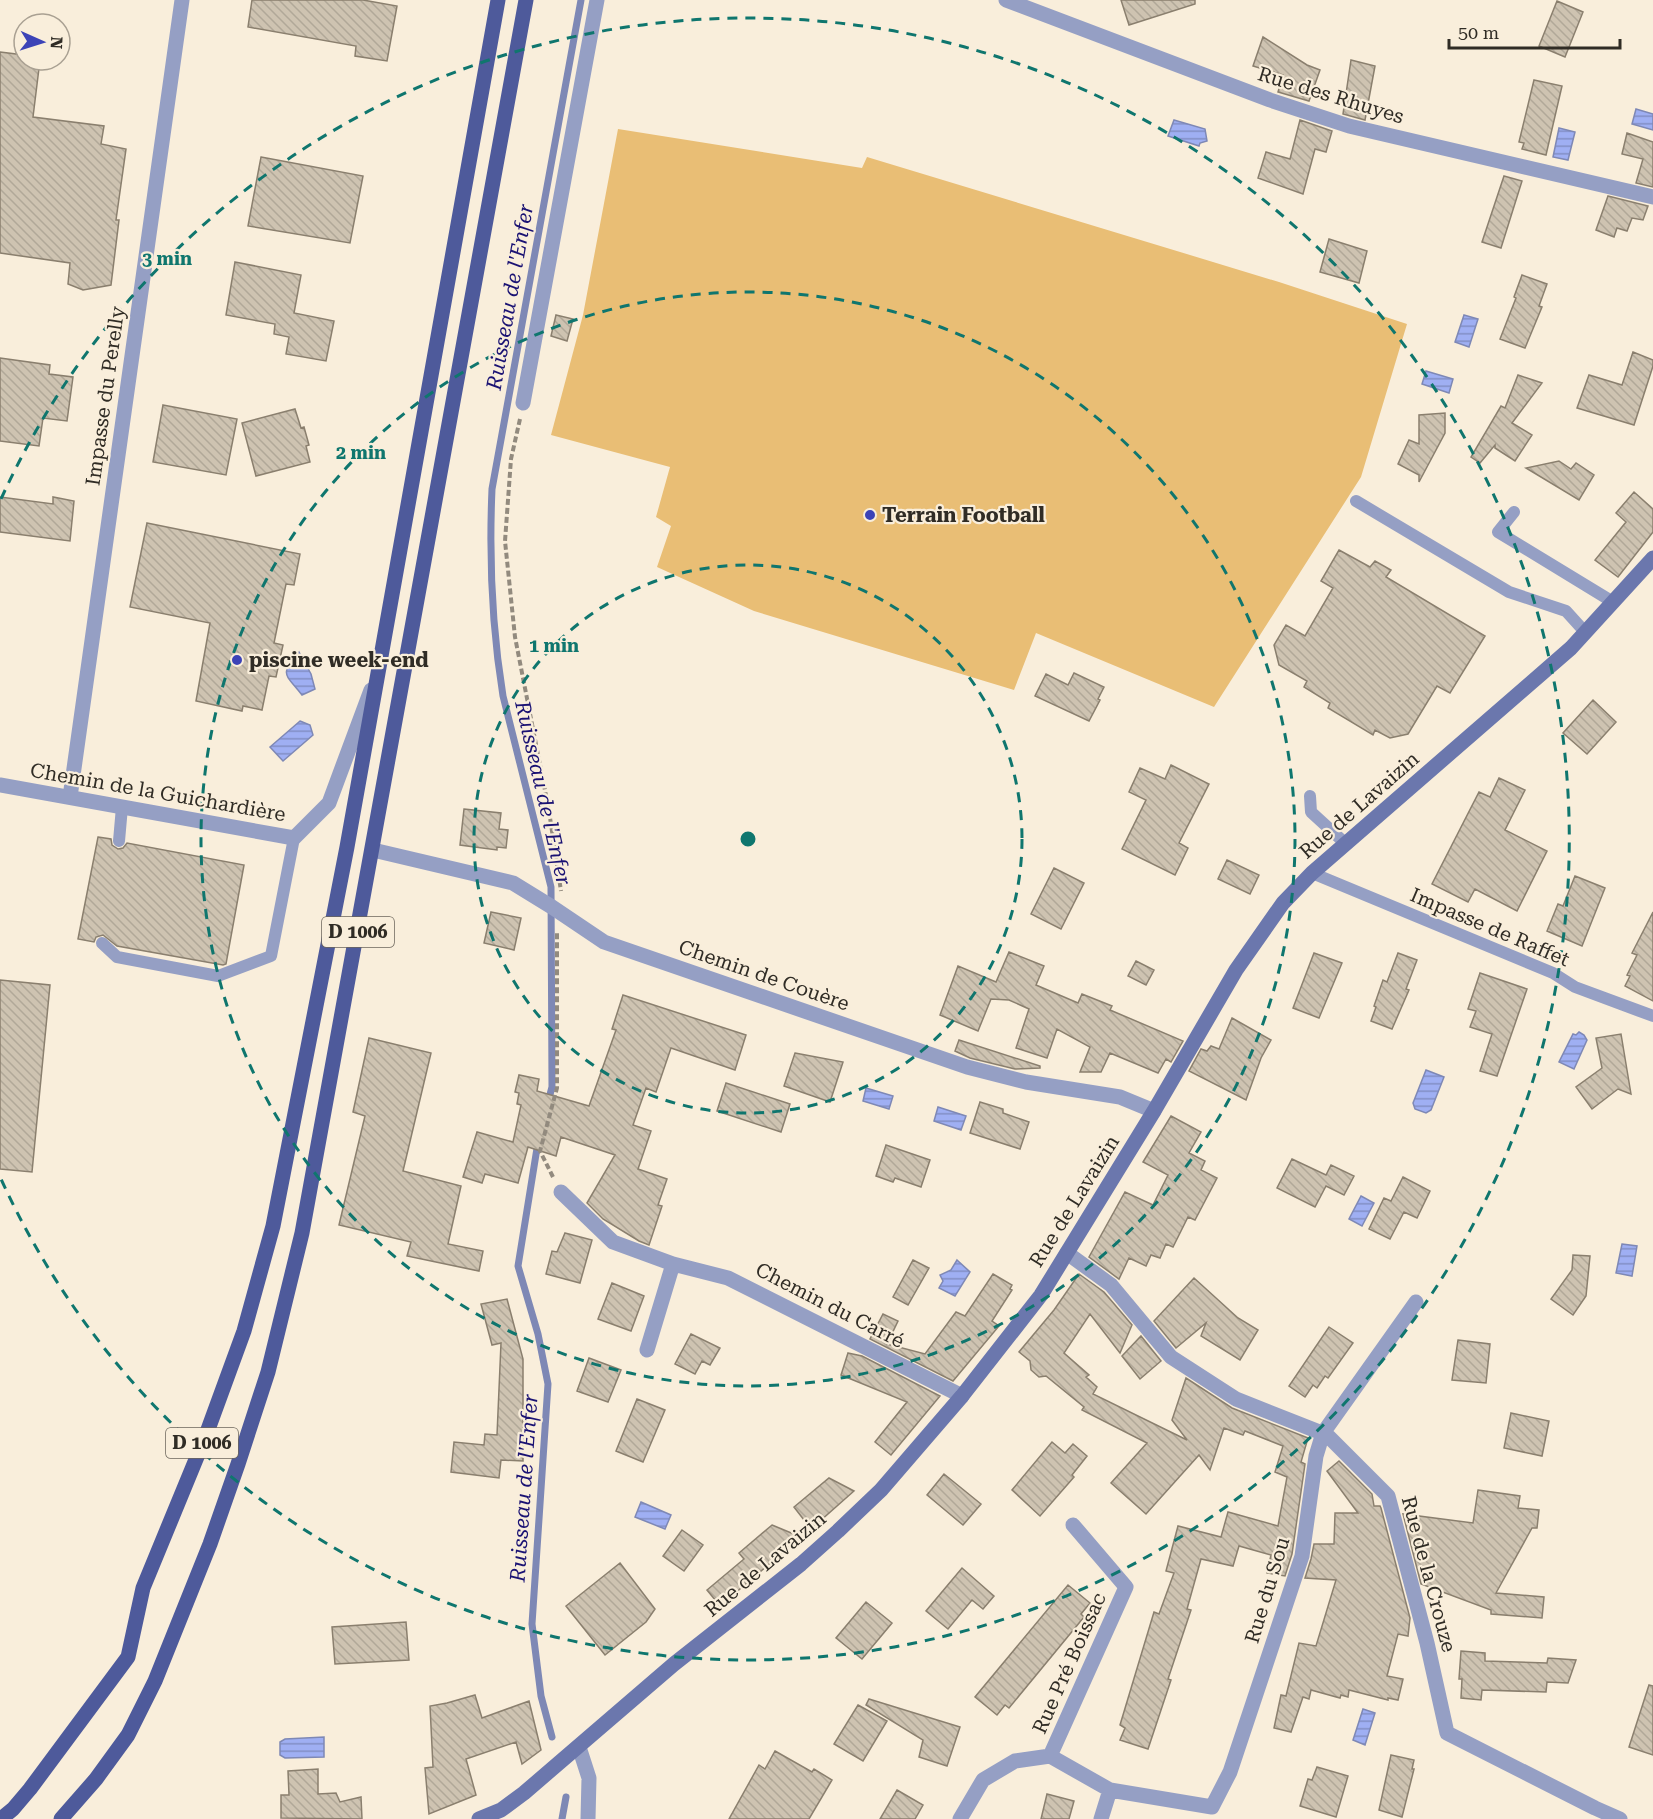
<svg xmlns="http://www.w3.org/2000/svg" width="1653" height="1819" font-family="'Roboto Serif',serif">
  <defs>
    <pattern id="water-rules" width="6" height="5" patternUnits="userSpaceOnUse" patternTransform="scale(1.5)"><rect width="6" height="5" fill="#9faff3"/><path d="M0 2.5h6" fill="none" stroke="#828fc5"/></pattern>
    <pattern id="building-back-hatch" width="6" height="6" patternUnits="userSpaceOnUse" patternTransform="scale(1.5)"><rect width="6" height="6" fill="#cec3b1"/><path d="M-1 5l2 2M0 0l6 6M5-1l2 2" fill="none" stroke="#b1a898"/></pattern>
  </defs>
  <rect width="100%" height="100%" fill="#f9eedb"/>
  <path fill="#e9be75" d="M618,129L862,168L867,157L1279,282L1407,324L1361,477L1214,707L1036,633L1014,690L754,611L657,567L671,526L656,517L670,467L551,435L583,315Z"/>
  <path fill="url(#water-rules)" stroke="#7e88b5" stroke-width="1.5" d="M1636,109L1653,114V130L1632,124Z
    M1174,120L1205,129L1207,141L1200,143L1199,146L1168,136Z
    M1559,128L1575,132L1568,160L1553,157Z
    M1464,315L1478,319L1469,347L1455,342Z
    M1426,371L1453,379L1449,393L1422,384Z
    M299,652L311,674L315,689L302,695C285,673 279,676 299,652Z
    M300,721L310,725L313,735L283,761L270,747Z
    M1579,1032L1584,1035L1587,1040L1574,1069L1559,1062L1573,1034L1576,1035Z
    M1426,1070L1444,1077L1431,1110L1426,1113L1415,1109L1413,1103Z
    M866,1088L893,1096L889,1109L863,1101Z
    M938,1107L966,1116L961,1130L934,1121Z
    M1361,1196L1374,1203L1362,1226L1349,1219Z
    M1622,1244L1637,1246L1632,1276L1616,1273Z
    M957,1260L970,1272L955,1296L939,1288L943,1281L940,1275L951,1270Z
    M641,1502L671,1515L665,1529L635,1517Z
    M1363,1709L1375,1713L1365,1745L1353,1740Z
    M324,1737V1757L285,1758L280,1755V1742L285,1739Z"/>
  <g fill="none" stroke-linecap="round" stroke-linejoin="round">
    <path stroke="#7e88b5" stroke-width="7" d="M548,1102L552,1087L551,887L503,696C492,628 489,558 492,489L581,0
      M538,1142L518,1266L538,1334L548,1384L532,1624L541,1696L552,1737
      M562,1819L566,1797"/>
  </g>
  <path fill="url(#building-back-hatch)" stroke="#8a7f6e" stroke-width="1.5" d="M252,0H363L397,6L387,61L355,56L356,46L248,27Z
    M1121,0H1195V4L1129,25Z
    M1557,1L1583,12L1565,57L1539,46Z
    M1263,37L1307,65L1320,70L1309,101L1278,92L1283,75L1253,66Z
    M0,52L24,55V60H40L33,117L104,126L101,144L126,149L116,220H119L111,285L83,290L68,284L70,263L0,253Z
    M1351,60L1375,66L1365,120L1343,114Z
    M1534,80L1562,86L1546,155L1522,149L1524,143L1519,142Z
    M1300,120L1332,131L1326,152L1315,149L1303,194L1258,178L1266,152L1290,159Z
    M1627,133L1653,142V187L1636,183L1643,159L1622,154Z
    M261,157L363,176L350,243L248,226Z
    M1504,176L1522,181L1501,248L1482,242Z
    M1608,196L1648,206L1643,220L1632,218L1627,231L1617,228L1614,237L1596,230Z
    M1329,239L1367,251L1359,283L1320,272Z
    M235,262L301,275L294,313L334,321L326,361L286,354L289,337L274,334L275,324L226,315Z
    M1522,275L1547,284L1539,306L1542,307L1525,348L1500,339L1516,298L1514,297Z
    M556,315L573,319L567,341L551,336Z
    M1633,352L1653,360V366L1634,425L1577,408L1589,375L1622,385Z
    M0,358L50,365L49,374L73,377L67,421L43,418L39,446L0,441Z
    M1518,375L1542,383L1512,423L1532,435L1515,461L1495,448V445L1480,463L1471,457L1501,406L1505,408Z
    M163,405L237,419L226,475L153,462Z
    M295,409L301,428L304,427L309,445L306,446L310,462L256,476L242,423Z
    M1445,413V433L1419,482V475L1398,464L1409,440L1419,444V415Z
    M1559,461L1571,469L1576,463L1594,475L1579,500L1526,468Z
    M1634,492L1653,509V532L1618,577L1595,560L1626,522L1616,513Z
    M0,497L53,504V497L74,501L70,541L0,532Z
    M147,523L300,554L294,585L286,584L274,643L283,645L276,677L269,676L262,710L243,706L242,711L196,701L210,623L130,607Z
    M1339,550L1370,567L1375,561L1391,570L1386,577L1485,636L1450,693L1437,686L1408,734L1390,738L1375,730L1373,735L1328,708L1330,703L1304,687L1307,681L1279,665L1274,645L1286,625L1305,636L1333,588L1321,581Z
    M1074,673L1104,687L1098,699L1100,700L1089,721L1035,696L1046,674L1068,685Z
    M1593,700L1616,722L1587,754L1563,733Z
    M1171,765L1209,784L1179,843L1188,848L1175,875L1122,849L1146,800L1129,792L1140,768L1165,779Z
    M1499,778L1525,790L1505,830L1547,851L1517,911L1475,889L1468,902L1432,884L1479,792L1490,797Z
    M464,809L501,813L499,829L508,830L506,848L497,847V850L460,845Z
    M98,837L111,839L112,845L118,849L123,848L127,843L244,865L226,964L223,965L117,946L103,935L96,937L94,942L78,939Z
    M1227,860L1259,875L1250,894L1218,879Z
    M1054,868L1084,883L1061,929L1031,914Z
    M1575,876L1605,888L1582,946L1547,931L1558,904L1563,906Z
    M491,912L521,918L514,950L484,943Z
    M1653,912V1001L1625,986L1630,976L1627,975L1637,955L1632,953Z
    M1009,952L1044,966L1036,985L1078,1003L1082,994L1112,1006L1110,1010L1183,1041L1171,1062L1166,1059L1158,1073L1110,1053L1101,1072H1080L1090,1047L1057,1029L1047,1058L1016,1048L1029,1009L1009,1000L991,999L978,1031L940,1015L958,966L996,982Z
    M1314,953L1342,963L1319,1018L1293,1008Z
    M1398,953L1417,960L1406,989L1409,990L1392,1029L1371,1021L1376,1007L1374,1006L1383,980L1387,982Z
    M1136,961L1154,970L1146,985L1128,976Z
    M1480,973L1527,989L1497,1076L1480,1071L1492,1034L1470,1027L1476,1011L1468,1009Z
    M0,980L50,985L32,1172L0,1169Z
    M623,995L746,1035L735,1070L671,1048L656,1092L646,1088L633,1125L651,1131L638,1169L667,1179L658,1205L662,1206L649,1245L639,1241L603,1219L587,1203L615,1155L561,1137L556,1156L528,1147L518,1183L485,1174L482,1183L463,1177L477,1132L513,1142L521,1105L517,1104L519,1093L515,1092L519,1075L539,1079L537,1091L589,1106L616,1030L612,1029Z
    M1232,1018L1271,1040L1261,1058L1246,1100L1189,1071L1201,1049L1207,1051L1211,1046L1219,1049Z
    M1621,1034L1631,1094L1618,1089L1592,1109L1576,1087L1602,1068L1596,1038Z
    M369,1038L431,1053L403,1171L461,1186L448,1244L483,1251L479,1271L407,1256L411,1242L339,1225L365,1116L353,1112Z
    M959,1040L1040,1066V1068L1015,1069L970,1058L955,1051Z
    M795,1053L843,1062L830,1102L784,1086Z
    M726,1083L790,1104L781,1132L717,1111Z
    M980,1102L1003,1109V1113L1029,1122L1020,1149L970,1133Z
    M1171,1116L1201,1132L1189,1153L1205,1161L1201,1170L1217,1178L1195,1220L1188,1217L1173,1247L1166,1244L1160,1258L1151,1255L1146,1266L1129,1258L1119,1279L1089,1257L1125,1192L1153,1205L1168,1175L1143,1162Z
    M886,1145L930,1160L921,1187L895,1178L893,1182L876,1176Z
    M1292,1159L1326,1175L1331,1165L1354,1176L1344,1195L1326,1186L1315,1207L1277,1188Z
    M1403,1177L1430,1191L1417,1218L1404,1212L1390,1239L1369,1229L1384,1198L1391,1201Z
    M565,1233L592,1240L580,1283L546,1274L552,1251L557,1252Z
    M1573,1255L1590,1256L1586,1296L1573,1315L1551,1299L1572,1270Z
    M913,1260L929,1268L908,1305L893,1297Z
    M993,1274L1012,1285L1010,1289L1012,1290L992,1321L999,1326L953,1381L870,1339L883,1314L898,1321L887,1344L925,1354L956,1312L965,1316Z
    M1079,1274L1104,1292L1132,1325L1120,1353L1090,1314L1064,1353L1089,1375L1086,1377L1097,1387L1093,1394L1187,1440L1172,1420L1186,1378L1232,1408L1308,1438L1301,1462L1305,1464L1292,1554L1285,1576L1267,1573L1271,1555L1239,1546L1233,1566L1201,1559L1187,1609L1191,1610L1168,1679L1171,1680L1148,1749L1120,1740L1125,1728L1120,1725L1154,1612L1159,1614L1174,1573L1166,1571L1178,1526L1221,1537L1228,1512L1278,1526L1287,1477L1275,1472L1283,1446L1245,1431L1243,1435L1224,1428L1210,1470L1199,1455L1146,1514L1111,1483L1147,1443L1082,1410L1084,1407L1046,1376L1039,1377L1031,1370L1030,1361L1019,1352L1054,1310Z
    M1194,1278L1238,1318L1258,1330L1240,1360L1201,1336L1206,1323L1176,1348L1154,1321Z
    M612,1283L644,1296L631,1331L598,1319Z
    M507,1299L523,1359V1461L501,1460L499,1478L451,1472L454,1442L484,1445L485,1434L497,1435L501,1343L492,1345L481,1304Z
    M1329,1327L1353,1343L1328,1378L1325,1376L1317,1388L1313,1385L1305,1397L1289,1386Z
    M691,1334L720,1348L710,1365L702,1361L695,1374L675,1364Z
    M1141,1336L1161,1361L1140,1379L1122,1356Z
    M1458,1340L1490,1344L1486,1383L1452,1380Z
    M848,1353L862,1356L940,1396L891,1455L875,1442L907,1402L841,1375Z
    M589,1358L621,1370L608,1402L577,1391Z
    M637,1399L665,1410L643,1462L616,1451Z
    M1511,1413L1549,1421L1542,1456L1504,1448Z
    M1052,1442L1065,1453L1073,1444L1087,1456L1072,1475L1074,1477L1040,1516L1012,1490Z
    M1339,1461L1372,1494L1374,1506H1380L1381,1508L1410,1618L1408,1636L1398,1634L1387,1676L1403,1679L1398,1700L1388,1698V1700L1349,1690L1348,1697L1341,1695L1340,1698L1311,1690L1309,1699L1303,1697L1291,1732L1274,1728L1281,1695L1286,1696L1299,1643L1316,1646L1336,1580L1305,1578L1311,1559L1314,1544H1334L1335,1513H1358L1327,1471Z
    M944,1474L981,1504L963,1525L927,1495Z
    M829,1478L854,1491L811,1529L794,1507Z
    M1478,1490L1520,1496L1518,1508L1539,1510L1537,1528H1532L1496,1593L1544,1597L1542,1618L1491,1614V1610L1421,1584L1403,1514L1473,1523Z
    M772,1525L801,1537L720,1606L707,1590L744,1559L739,1553Z
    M682,1530L703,1545L684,1571L663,1556Z
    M620,1563L655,1609L646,1622L605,1655L566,1606Z
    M962,1568L994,1596L983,1609L972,1600L948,1629L926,1611Z
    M1068,1585L1090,1603L1081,1614L1084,1617L1009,1708L1005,1705L997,1715L975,1697Z
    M866,1602L892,1623L862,1659L836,1638Z
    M406,1622L409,1660L335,1664L332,1627Z
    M1461,1651L1485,1653V1661L1547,1663L1548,1658L1576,1660L1568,1683L1547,1682L1546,1692L1482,1690L1481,1700L1461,1698L1462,1679H1459Z
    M1649,1685L1653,1686V1755L1629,1747Z
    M475,1695L482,1718L529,1701L541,1750L522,1764L516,1742L466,1759L476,1795L429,1814L425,1768L433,1767L430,1706L447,1703Z
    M869,1699L960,1727L947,1766L919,1757L923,1740L866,1705Z
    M858,1705L887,1721L863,1761L834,1744Z
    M775,1751L812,1772L814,1769L832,1780L809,1819H729L759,1765L765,1769Z
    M1391,1755L1414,1760L1412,1769H1414L1402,1817L1379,1810Z
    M1317,1767L1348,1776L1336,1817L1300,1806L1308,1779L1312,1780Z
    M318,1769V1794L336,1793L340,1802L361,1797L362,1819L281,1818V1795H289L288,1771Z
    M897,1790L923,1805L915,1819H880Z
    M1047,1794L1074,1801L1069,1819H1041Z"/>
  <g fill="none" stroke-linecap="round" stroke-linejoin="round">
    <path stroke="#928a7e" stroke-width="4" stroke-dasharray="6 3" stroke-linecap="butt" d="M520,419L511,459L505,541L515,637L549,811L561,891
      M553,1177L540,1151L557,1088V931"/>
    <path stroke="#959fc4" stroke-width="12" d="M1356,501L1509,592L1566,611L1585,632
      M1514,512L1498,532L1613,602
      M1310,796L1311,812L1346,844
      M119,841L122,807
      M1312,873L1553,973L1575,987L1653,1016
      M102,943L117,957L218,976L271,956L294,838"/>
    <path stroke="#959fc4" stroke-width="15" d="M1006,0L1270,100L1349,126L1653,197
      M523,403L597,0
      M0,785L294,838L329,803L371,690
      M70,797L182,0
      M373,850L513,883L552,907L604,942L967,1067L1026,1082L1120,1097L1154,1111
      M561,1192L613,1242L673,1264L728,1278L962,1396
      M1067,1253L1111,1285L1171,1357L1236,1399L1327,1435L1388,1496L1427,1643L1447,1733L1595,1808L1620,1819
      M647,1350L673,1264
      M579,1747L589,1778L588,1819
      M1050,1756L1110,1790L1101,1819
      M1110,1790L1212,1807L1230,1772L1302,1556L1316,1456L1323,1433L1416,1302
      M960,1819L983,1780L1015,1761L1050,1756L1126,1587L1073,1525"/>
    <path stroke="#6b77ad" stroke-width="15" d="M479,1819L501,1810L524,1793L674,1664L801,1564L838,1531L881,1490L962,1396L1041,1295L1154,1111L1236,970L1283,903L1312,873L1571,648L1653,558"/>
    <path stroke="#4e5a9b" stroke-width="15" d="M1,1819L13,1809L30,1789L128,1657L143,1588L206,1435L244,1331L273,1226L347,847L498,0
      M61,1819L96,1779L128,1735L155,1681L210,1544L238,1464L268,1372L302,1233L526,0"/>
  </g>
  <g fill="none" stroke="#0f766e" stroke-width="3" stroke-dasharray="10 8">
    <circle cx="748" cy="839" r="274"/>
    <circle cx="748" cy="839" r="547"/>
    <path d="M1 499A821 821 0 1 1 1 1179"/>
  </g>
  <g fill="#3c43b7" stroke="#f9eedb" stroke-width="2">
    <circle cx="870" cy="515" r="6"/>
    <circle cx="237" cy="660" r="6"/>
  </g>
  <g text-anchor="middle" stroke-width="4.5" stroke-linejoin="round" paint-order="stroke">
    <g fill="#f9eedb" stroke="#6c665c" stroke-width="1.5">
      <rect x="322" y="917" width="72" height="30" rx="4.5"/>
      <rect x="166" y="1428" width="72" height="30" rx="4.5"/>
    </g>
    <g font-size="18" font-weight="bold" fill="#302c25">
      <text x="358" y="938">D 1006</text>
      <text x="202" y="1449">D 1006</text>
    </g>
    <g font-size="20" fill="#302c25" stroke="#f9eedb">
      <text transform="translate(1331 95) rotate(17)" y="7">Rue des Rhuyes</text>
      <text transform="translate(105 396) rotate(-82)" y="7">Impasse du Perelly</text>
      <text transform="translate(158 792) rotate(10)" y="7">Chemin de la Guichardière</text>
      <text transform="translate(1359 805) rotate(-41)" y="7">Rue de Lavaizin</text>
      <text transform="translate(1490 927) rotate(23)" y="7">Impasse de Raffet</text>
      <text transform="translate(764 975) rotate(19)" y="7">Chemin de Couère</text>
      <text transform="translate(1074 1201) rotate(-58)" y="7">Rue de Lavaizin</text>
      <text transform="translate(830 1305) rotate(27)" y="7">Chemin du Carré</text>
      <text transform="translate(765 1564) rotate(-40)" y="7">Rue de Lavaizin</text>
      <text transform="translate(1429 1574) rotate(75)" y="7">Rue de la Crouze</text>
      <text transform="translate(1267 1590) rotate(-73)" y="7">Rue du Sou</text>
      <text transform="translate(1069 1663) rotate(-66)" y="7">Rue Pré Boissac</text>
    </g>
    <g font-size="20" font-weight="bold" fill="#302c25" stroke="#f9eedb" text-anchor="start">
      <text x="882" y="522">Terrain Football</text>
      <text x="249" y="667">piscine week-end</text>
    </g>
    <g font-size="21" font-style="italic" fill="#1a1273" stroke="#f9eedb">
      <text transform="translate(510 297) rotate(-80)" y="7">Ruisseau de l'Enfer</text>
      <text transform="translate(543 793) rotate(77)" y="7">Ruisseau de l'Enfer</text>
      <text transform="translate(524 1488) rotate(-86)" y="7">Ruisseau de l'Enfer</text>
    </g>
  </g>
  <circle cx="748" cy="839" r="9" fill="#0f766e" stroke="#f9eedb" stroke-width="3"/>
  <g font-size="18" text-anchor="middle" font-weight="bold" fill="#0f766e" stroke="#f9eedb" stroke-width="4.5" stroke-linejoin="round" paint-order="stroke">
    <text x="167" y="265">3 min</text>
    <text x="361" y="459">2 min</text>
    <text x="554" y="652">1 min</text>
  </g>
  <g transform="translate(42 42) rotate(93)"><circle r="28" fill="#f9eedb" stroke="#a9a092" stroke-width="1.5"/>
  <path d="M0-4.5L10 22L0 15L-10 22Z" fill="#3c43b7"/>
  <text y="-9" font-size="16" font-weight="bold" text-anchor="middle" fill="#302c25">N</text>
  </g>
  <path d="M1449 39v9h171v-9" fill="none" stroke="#302c25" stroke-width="3"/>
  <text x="1458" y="39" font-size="18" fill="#302c25" stroke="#f9eedb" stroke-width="4.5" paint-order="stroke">50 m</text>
</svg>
